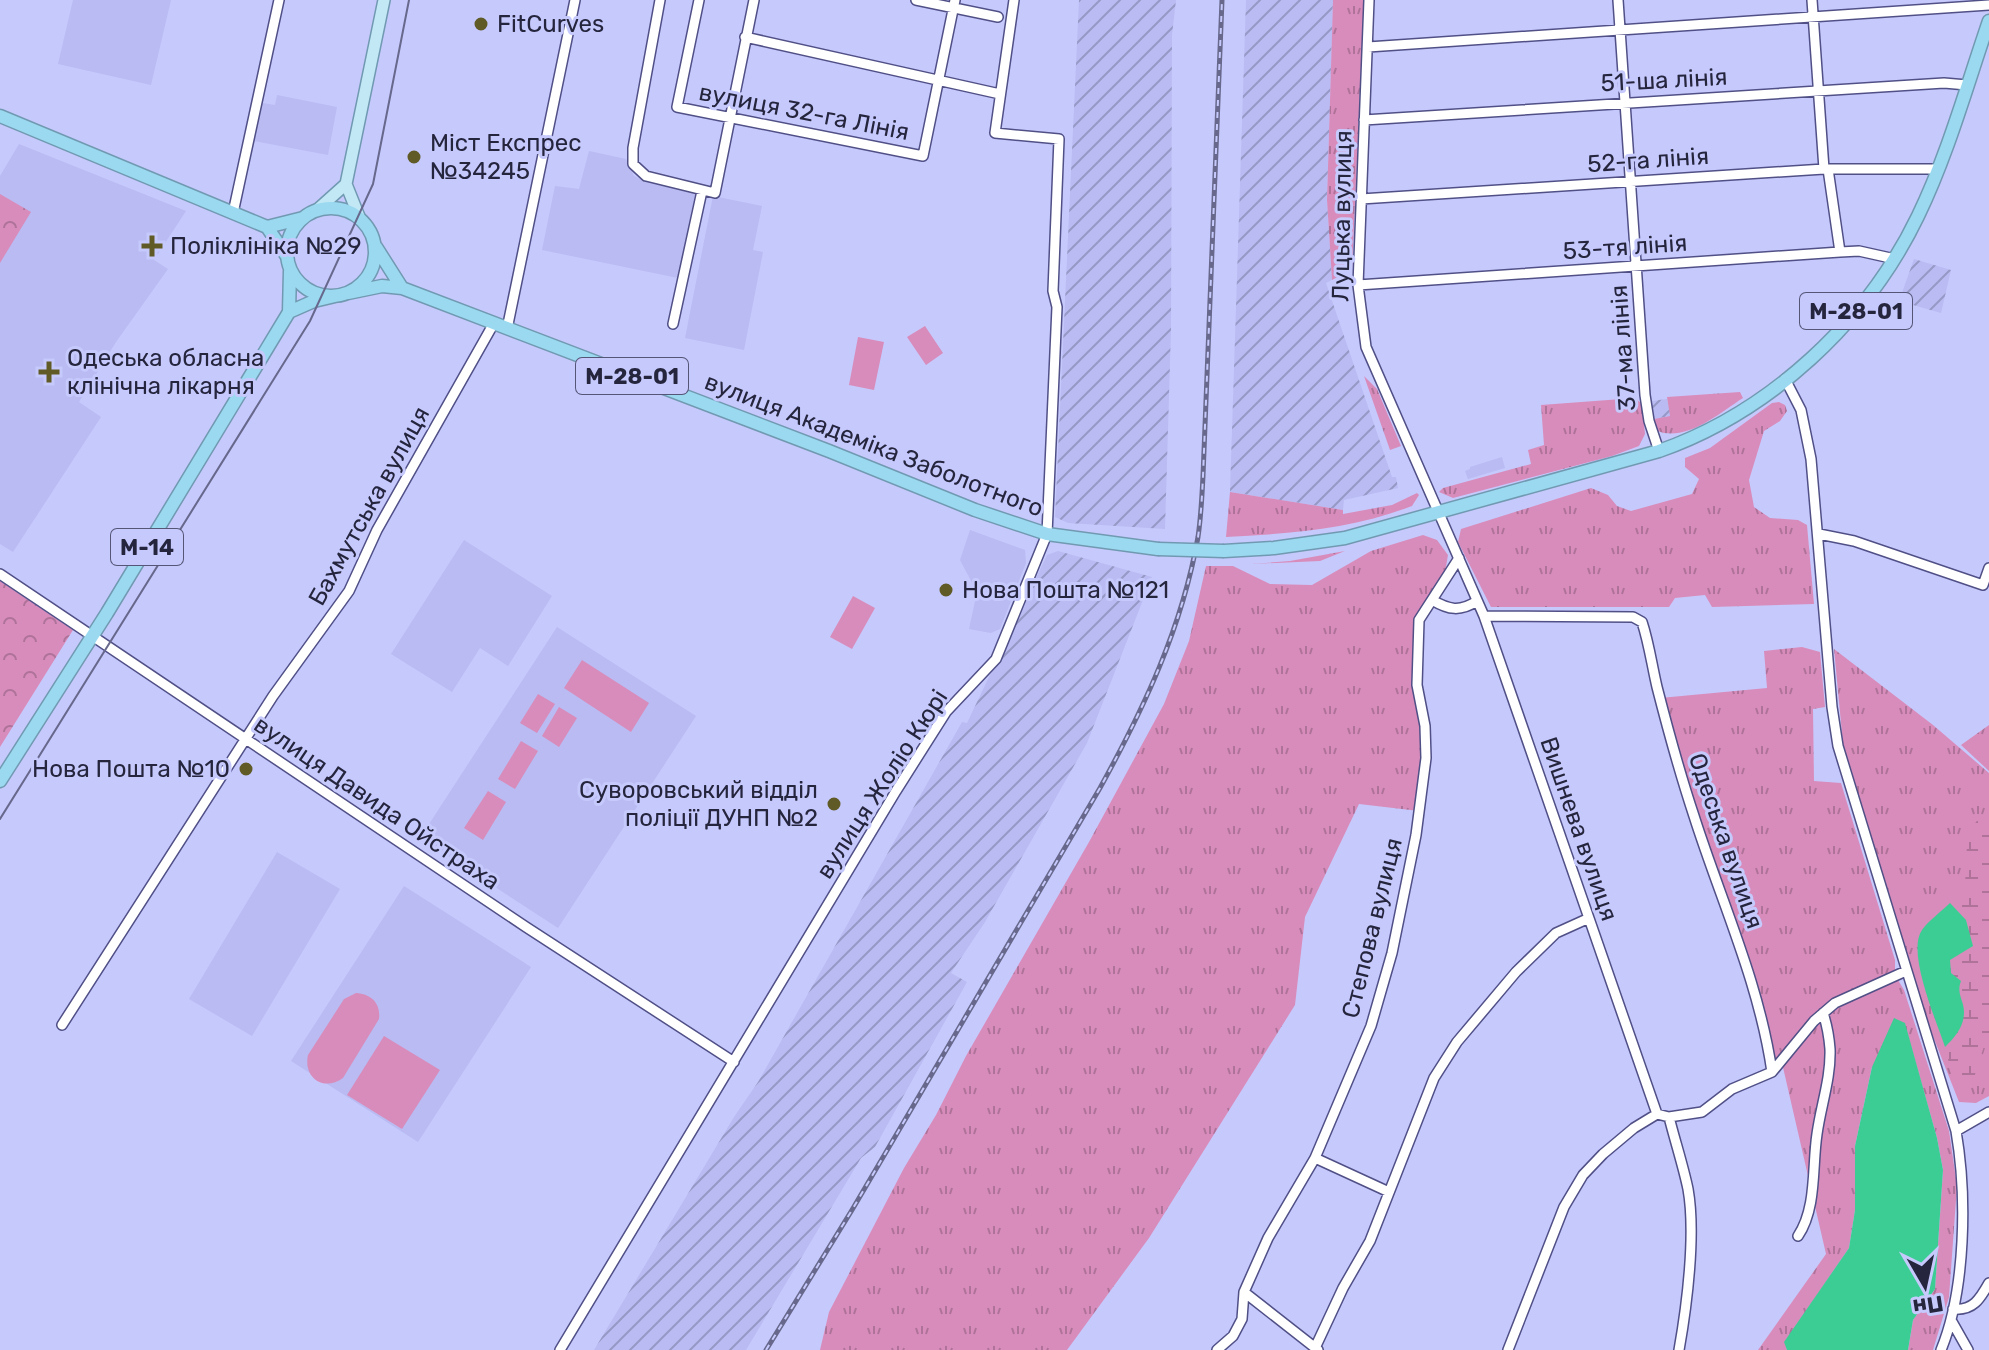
<svg xmlns="http://www.w3.org/2000/svg" width="1989" height="1350" font-family="Rubik,sans-serif">
  <defs>
    <pattern id="industrial-furrows" width="10" height="10" patternUnits="userSpaceOnUse" patternTransform="scale(2)"><rect width="10" height="10" fill="#b9bbf2"/><path d="M-1 1l2-2M0 10L10 0M9 11l2-2" fill="none" stroke="#9698c5"/></pattern>
    <pattern id="grass-tufts" width="24" height="20" patternUnits="userSpaceOnUse" patternTransform="scale(2)"><rect width="24" height="20" fill="#d88cbb"/><path d="M3 7l-1-3M5 7V3M7 7l1-3M15 17l-1-3M17 17v-4M19 17l1-3" fill="none" stroke="#af7299"/></pattern>
    <pattern id="wetland-marsh" width="20" height="14" patternUnits="userSpaceOnUse" patternTransform="scale(2)"><rect width="20" height="14" fill="#d88cbb"/><path d="M1 5h8M5 5V1M11 12h8M15 12V8" fill="none" stroke="#af7299"/></pattern>
    <pattern id="park-crowns" width="20" height="18" patternUnits="userSpaceOnUse" patternTransform="scale(2)"><rect width="20" height="18" fill="#d88cbb"/><path d="M2 6a3 3 0 1 1 6 0M12 15a3 3 0 1 1 6 0" fill="none" stroke="#af7299"/></pattern>
  </defs>
  <rect width="100%" height="100%" fill="#c6c9fc"/>
  <path fill="#b9bbf2" d="M73,0H171L151,85L58,64Z
    M277,95L337,107L328,155L254,141L262,103L275,105Z
    M19,144L186,211L154,260L168,269L116,342L79,402L101,417L13,552L0,544V176Z
    M589,151L626,159L634,176L649,183L695,194L678,278L542,250L555,186L579,189Z
    M713,196L762,206L753,250L763,252L744,350L685,338Z
    M1502,457L1505,468L1468,479L1465,471L1470,469V467Z
    M970,530L1025,550L1026,563L1000,629L991,633L969,629L977,592L960,560Z
    M464,540L552,596L508,666L480,648L452,692L391,654Z
    M557,627L696,716L558,928L420,838Z
    M277,852L340,889L252,1036L189,999Z
    M404,886L531,967L418,1142L291,1061Z"/>
  <path fill="url(#industrial-furrows)" d="M1079,0H1176L1172,35L1171,329L1165,529L1068,523L1055,517Z
    M1246,0H1333L1327,200L1332,280L1326,283L1392,477H1396L1398,488L1344,500L1343,510L1230,492Z
    M1914,259L1951,270L1941,313L1899,301Z
    M1667,399L1671,416L1654,419L1651,401Z
    M1058,551L1152,577L1087,743L985,922L951,973L967,982L875,1147L861,1158L746,1350H594L734,1117L758,1082L962,722L967,723L1047,555Z"/>
  <path fill="url(#grass-tufts)" d="M1333,0H1364L1352,269L1332,280L1327,200Z
    M1364,376L1377,389L1401,446L1390,450Z
    M1740,392L1743,398C1718,414 1687,442 1657,431L1654,419L1670,416L1667,397Z
    M1635,398L1642,404L1645,434L1639,446L1612,456L1453,498L1439,492L1443,488L1531,464L1528,450L1544,445L1541,405Z
    M1779,402L1785,405L1787,411L1780,421L1764,431L1749,480L1754,507L1770,518L1798,520L1807,525L1814,604L1712,607L1705,595L1675,598L1669,607H1491L1458,542L1461,529L1591,488L1608,495L1617,506L1631,511L1692,494L1699,479L1685,467V458L1710,448L1772,403Z
    M1230,492L1343,510V514L1392,505L1417,493L1419,495L1412,506C1353,529 1288,534 1226,537Z
    M1423,535L1437,540L1448,555L1443,584L1422,613L1417,685L1425,726L1419,811L1359,804L1305,917L1295,1005L1149,1238L1067,1350H820L829,1312L904,1168L936,1115L966,1056L1089,842L1164,704L1189,641L1206,566H1233L1270,584L1312,585L1371,551Z
    M1345,551L1320,561L1251,564L1290,561Z
    M1802,647L1820,652L1825,707L1813,709L1814,781L1841,783L1895,960V975L1904,990L1949,1131L1957,1186L1949,1297L1933,1350H1908L1913,1320L1935,1289L1943,1170L1937,1138L1911,1046L1872,1067L1855,1146V1210L1849,1248L1785,1342L1787,1350H1758L1826,1254L1782,1063L1770,1060L1660,698L1767,688L1764,651Z
    M1834,649L1933,725L1989,773V1096L1976,1103L1959,1102L1925,1016L1843,744Z
    M1989,725V771L1961,745Z"/>
  <path fill="url(#wetland-marsh)" d="M1989,810V1042L1984,1046L1972,1084L1954,1078L1927,994L1916,944L1922,930L1965,887C1967,859 1962,826 1989,810Z"/>
  <path fill="url(#park-crowns)" d="M0,194L31,212L0,263Z
    M0,581L73,630L0,747Z"/>
  <path fill="#d88cbb" d="M925,326L943,353L926,365L907,337Z
    M858,337L884,342L874,390L849,385Z
    M853,596L875,608L852,649L830,637Z
    M582,660L649,703L631,732L564,688Z
    M538,694L555,704L537,733L520,723Z
    M559,707L577,718L559,747L542,736Z
    M521,741L538,751L515,789L498,779Z
    M488,791L506,802L483,840L464,828Z
    M356,993C372,994 381,1004 379,1019L343,1078C324,1092 303,1078 308,1055L344,999Z
    M384,1036L440,1070L402,1129L347,1095Z"/>
  <path fill="#3ccd94" d="M1950,903L1966,920L1973,946L1950,960L1951,973L1961,981C1956,994 1964,1000 1964,1012C1964,1027 1955,1037 1945,1047C1937,1022 1906,952 1922,930C1929,920 1941,912 1950,903Z
    M1894,1018L1905,1023L1937,1138L1943,1170L1935,1289L1913,1320L1908,1350H1787L1784,1342L1849,1248L1855,1210V1146L1872,1067Z"/>
  <g fill="none" stroke-linecap="round" stroke-linejoin="round">
    <defs>
      <path id="minor" d="M660,0L633,148V164L646,176L715,193L754,0
        M699,0L677,107L923,156L955,0
        M916,0L998,17
        M1369,0L1358,285L1366,347L1484,616L1657,1114
        M1618,0L1645,395L1649,421L1659,451
        M1812,0L1824,169
        M745,37L1000,94
        M1368,47L1989,5
        M1364,120L1944,83L1967,85
        M1828,169L1840,252
        M1361,199L1824,169H1937
        M233,213L279,0
        M1358,285L1840,252L1859,251L1895,259
        M673,324L702,191
        M507,329L575,0
        M1785,379L1801,410L1811,459L1832,707L1838,746L1956,1131C1967,1195 1966,1289 1941,1350
        M1819,534L1854,541L1983,585L1989,568
        M0,574L526,927L734,1062
        M1432,600C1449,610 1460,612 1477,601
        M1484,616L1633,617L1642,622C1649,643 1652,666 1657,687C1668,730 1680,774 1694,816C1721,901 1759,982 1772,1072
        M62,1025L273,696L349,591L377,530L494,323
        M1669,1117C1675,1141 1683,1165 1688,1189C1696,1234 1687,1305 1679,1350
        M1956,1131L1989,1112
        M1315,1158L1389,1192
        M1798,1236C1817,1208 1812,1166 1817,1134C1821,1105 1831,1078 1830,1049C1829,1036 1827,1025 1823,1013
        M1244,1292L1318,1350
        M1953,1309C1973,1311 1980,1299 1989,1283
        M1951,1320L1968,1350
        M1315,1348L1343,1288L1370,1241L1434,1078L1457,1042L1516,972L1556,933L1587,919
        M560,1350L896,791L946,712L996,659L1047,534L1057,307L1053,291L1059,139L995,133L1014,0
        M1217,1350L1233,1336L1242,1319L1244,1292L1268,1238L1315,1158L1371,1026L1392,953L1416,835L1426,758L1425,726L1417,685L1419,620L1459,558
        M1508,1350L1564,1207L1583,1175L1603,1154L1634,1128L1657,1114L1669,1117L1702,1112L1732,1089L1772,1072L1814,1021L1835,1003L1906,971"/>
      <path id="major" d="M317,210L346,184
        M360,219L346,184L384,0"/>
      <path id="highway" d="M0,116L267,227L286,255
        M287 252a44 44 0 1 1 88 0a44 44 0 1 1-88 0Z
        M267,227L303,218
        M376,247L402,288
        M348,293L382,286L402,288L829,451L975,510L1047,534L1158,549
        M289,312L290,271
        M1224,551L1274,548L1345,538L1659,451C1770,412 1867,322 1918,216C1948,154 1967,85 1989,21
        M0,781L107,613L289,312L314,301L335,296"/>
    </defs>
    <use href="#minor" stroke="#505087" stroke-width="12"/>
    <use href="#major" stroke="#719ab2" stroke-width="14"/>
    <use href="#highway" stroke="#719ab2" stroke-width="15"/>
    <use href="#minor" stroke="#fff" stroke-width="9"/>
    <use href="#major" stroke="#c2e8f6" stroke-width="11"/>
    <use href="#highway" stroke="#9ad9f0" stroke-width="12"/>
    <path stroke="#67688c" stroke-width="2" d="M0,819L310,321L373,184L409,0"/>
    <defs>
      <path id="rail" d="M766,1350L852,1210L1100,788C1144,708 1182,628 1198,537C1201,517 1202,496 1203,476L1222,0"/>
    </defs>
    <use href="#rail" stroke="#67688c" stroke-width="5"/>
    <use href="#rail" stroke="#c6c9fc" stroke-width="2" stroke-dasharray="6" stroke-linecap="butt"/>
    <defs>
      <path id="highway-bridge" d="M1158,549L1224,551"/>
    </defs>
    <use href="#highway-bridge" stroke="#719ab2" stroke-width="15" stroke-linecap="butt"/>
    <use href="#highway-bridge" stroke="#9ad9f0" stroke-width="12"/>
  </g>
  <g fill="#605a27" stroke="#c6c9fc" stroke-width="3">
    <circle cx="481" cy="24" r="8"/>
    <circle cx="414" cy="157" r="8"/>
    <path d="M148 234h8v8h8v8h-8v8h-8v-8h-8v-8h8z"/>
    <path d="M45 360h8v8h8v8h-8v8h-8v-8h-8v-8h8z"/>
    <circle cx="946" cy="590" r="8"/>
    <circle cx="246" cy="769" r="8"/>
    <circle cx="834" cy="804" r="8"/>
  </g>
  <g text-anchor="middle" stroke-width="6" stroke-linejoin="round" paint-order="stroke">
    <g fill="#c6c9fc" stroke="#555677" stroke-width="2">
      <rect x="1800" y="293" width="112" height="36" rx="6"/>
      <rect x="576" y="358" width="112" height="36" rx="6"/>
      <rect x="111" y="529" width="72" height="36" rx="6"/>
    </g>
    <g font-size="22" font-weight="bold" fill="#25253e">
      <text x="1856" y="319">М-28-01</text>
      <text x="632" y="384">М-28-01</text>
      <text x="147" y="555">М-14</text>
    </g>
    <g font-size="24" fill="#25253e" stroke="#c6c9fc" text-anchor="start">
      <text x="497" y="32">FitCurves</text>
      <text x="430" y="151">Міст Експрес<tspan x="430" dy="28">№34245</tspan></text>
      <text x="170" y="254">Поліклініка №29</text>
      <text x="67" y="366">Одеська обласна<tspan x="67" dy="28">клінічна лікарня</tspan></text>
      <text x="962" y="598">Нова Пошта №121</text>
      <text x="230" y="777" text-anchor="end">Нова Пошта №10</text>
      <text x="818" y="798" text-anchor="end">Суворовський відділ<tspan x="818" dy="28">поліції ДУНП №2</tspan></text>
    </g>
    <g font-size="24" fill="#25253e" stroke="#c6c9fc">
      <text transform="translate(1664 80) rotate(-3)" y="8">51-ша лінія</text>
      <text transform="translate(804 112) rotate(11)" y="8">вулиця 32-га Лінія</text>
      <text transform="translate(1648 160) rotate(-4)" y="8">52-га лінія</text>
      <text transform="translate(1342 216) rotate(-89)" y="8">Луцька вулиця</text>
      <text transform="translate(1625 247) rotate(-4)" y="8">53-тя лінія</text>
      <text transform="translate(1623 348) rotate(-94)" y="8">37-ма лінія</text>
      <text transform="translate(874 445) rotate(21)" y="8">вулиця Академіка Заболотного</text>
      <text transform="translate(369 506) rotate(-61)" y="8">Бахмутська вулиця</text>
      <text transform="translate(882 784) rotate(-57)" y="8">вулиця Жоліо Кюрі</text>
      <text transform="translate(377 803) rotate(34)" y="8">вулиця Давида Ойстраха</text>
      <text transform="translate(1579 829) rotate(71)" y="8">Вишнева вулиця</text>
      <text transform="translate(1726 841) rotate(71)" y="8">Одеська вулиця</text>
      <text transform="translate(1372 928) rotate(-76)" y="8">Степова вулиця</text>
    </g>
  </g>
  <g transform="translate(1925 1286) rotate(171)" stroke="#c6c9fc" stroke-width="6" paint-order="stroke">
  <path d="M0-6L14 30L0 20L-14 30Z" fill="#25253e"/>
  <text y="-12" font-size="22" font-weight="bold" text-anchor="middle" fill="#25253e">Пн</text>
  </g>
</svg>
